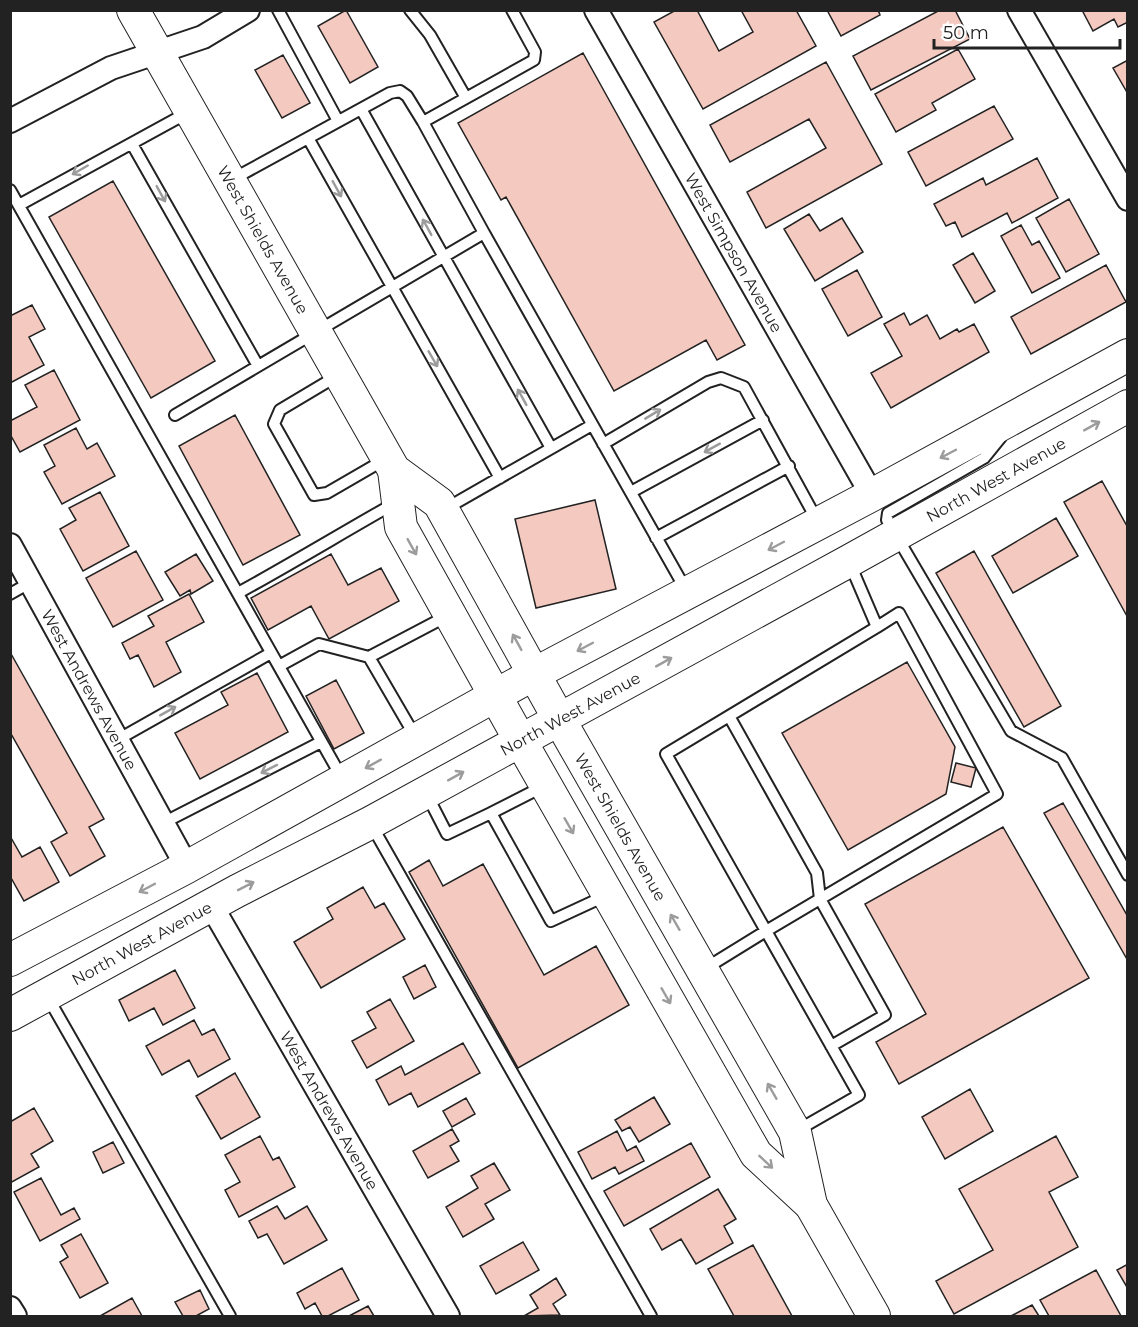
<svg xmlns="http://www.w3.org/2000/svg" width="1138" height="1327" font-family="Montserrat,sans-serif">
  <rect width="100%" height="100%" fill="#fff"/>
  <path fill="#f3c9c0" stroke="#222" stroke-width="1.5" d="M346,10L378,67L350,83L318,26Z
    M676,10H697L719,51L753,32L741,10H796L816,46L703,109L654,22Z
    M827,10H878L880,15L841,36Z
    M940,10H955L970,39L871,90L853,56Z
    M1082,10H1128V22L1118,27L1114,19L1093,31Z
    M958,49L975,79L932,103L936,110L896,132L875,94Z
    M583,53L745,345L717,360L706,340L614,391L506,197L501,200L458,123Z
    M283,55L310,103L282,118L255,70Z
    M1128,60V94L1113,68Z
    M826,62L882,164L766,228L747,192L826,148L809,119L730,162L710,125Z
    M994,106L1013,139L926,186L908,152Z
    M1037,158L1058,198L1012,223L1007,213L962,237L955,222L946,226L934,204L983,178L986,185Z
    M113,181L215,361L151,398L49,217Z
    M1069,199L1099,254L1066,272L1036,218Z
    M809,214L820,231L842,218L863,252L815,281L784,229Z
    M1021,225L1032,245L1039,241L1060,278L1032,293L1001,236Z
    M973,253L995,291L975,303L953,265Z
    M1106,265L1126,302L1031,354L1011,317Z
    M857,270L882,317L848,336L822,289Z
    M32,305L45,329L29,337L44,365L12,382L10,379V316Z
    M904,313L910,325L927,315L940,339L957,329L959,332L974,324L989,352L891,408L871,373L902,356L884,324Z
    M54,370L80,420L20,452L10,434V421L37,407L25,385Z
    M235,415L300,535L243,565L179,446Z
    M76,428L87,449L97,443L115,476L62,504L44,472L55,466L44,445Z
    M1102,481L1128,528V618L1064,502Z
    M100,492L129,546L83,571L60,529L76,520L69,508Z
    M595,500L616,589L536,608L515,519Z
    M1056,518L1078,556L1013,593L992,556Z
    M136,551L163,600L113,627L86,578Z
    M974,551L1061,706L1024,727L936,573Z
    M196,554L213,581L191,594L190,590L180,596L165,572Z
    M331,554L348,585L381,568L399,601L329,639L311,606L268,630L251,598Z
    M189,594L204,622L166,642L181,672L154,687L138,655L130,659L122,643L154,626L148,616Z
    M10,652L104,819L89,827L105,856L70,876L51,842L67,833L10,732Z
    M907,662L955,747L946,794L848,850L782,733Z
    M257,673L288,732L200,779L175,733L228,705L221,692Z
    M336,680L364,733L334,749L306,696Z
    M956,763L976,768L971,787L951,782Z
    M1063,803L1128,917V961L1044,813Z
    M1003,827L1089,978L899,1084L876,1042L926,1014L865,904Z
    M10,836L22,857L40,847L59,882L24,901L10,876Z
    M429,860L443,886L483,864L544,975L596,946L629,1005L518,1068L409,872Z
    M363,887L375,908L384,903L405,939L321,988L294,942L333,919L327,908Z
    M425,965L436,987L414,999L403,977Z
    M175,970L195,1008L163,1025L154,1008L129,1021L119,1000Z
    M390,999L414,1041L367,1068L352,1041L376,1028L367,1012Z
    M194,1020L202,1035L214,1029L230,1059L198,1077L189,1060L162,1075L146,1046Z
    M463,1043L480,1073L418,1107L411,1093L389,1105L376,1080L401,1066L405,1075Z
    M235,1073L260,1117L221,1139L196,1096Z
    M970,1089L993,1131L945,1159L922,1117Z
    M654,1097L670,1124L639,1142L630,1127L622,1131L615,1120Z
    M466,1098L475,1114L452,1127L443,1111Z
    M34,1108L53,1141L31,1154L39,1167L10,1183V1122Z
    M452,1129L459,1141L450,1146L459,1161L428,1178L413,1151Z
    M617,1131L627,1151L636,1146L644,1161L619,1174L615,1167L592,1179L578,1152Z
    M260,1136L273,1160L279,1157L295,1187L239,1217L225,1190L240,1182L225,1155Z
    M1056,1136L1078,1177L1049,1192L1078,1247L954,1314L936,1281L993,1250L959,1189Z
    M113,1142L124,1163L103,1173L93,1152Z
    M691,1143L710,1177L624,1226L604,1191Z
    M494,1163L510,1190L485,1204L494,1219L463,1237L446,1207L478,1188L471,1176Z
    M41,1178L61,1215L74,1208L80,1219L40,1241L14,1192Z
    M718,1189L736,1219L724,1226L733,1243L696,1264L681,1239L662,1250L650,1229Z
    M277,1206L285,1219L307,1206L327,1240L284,1264L267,1234L258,1238L249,1221Z
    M81,1234L108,1283L80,1298L60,1262L68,1257L61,1245Z
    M523,1242L539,1270L496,1294L480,1266Z
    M753,1245L792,1316H734L708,1269Z
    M1128,1264V1289L1117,1270Z
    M342,1268L359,1300L328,1316H322L315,1303L305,1309L297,1293Z
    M1096,1270L1121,1316H1049L1040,1300Z
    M556,1278L566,1295L553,1304L560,1315L524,1316L538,1308L530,1295Z
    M200,1290L209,1309L196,1316H183L175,1302Z
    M132,1298L142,1316H100Z
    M1032,1305L1039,1316H1011Z
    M368,1306L374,1316H349Z"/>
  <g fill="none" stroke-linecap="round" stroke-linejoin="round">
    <defs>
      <path id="service" d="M278,10L338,121
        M410,10L430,35L466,98
        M361,109L551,448
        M308,138L500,478
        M132,144L258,366
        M233,179L390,93L400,91L407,96L423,122
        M10,190L342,778
        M19,205L187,113
        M484,233L423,122L534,60L535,52L512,10
        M337,376L280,410L274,424L314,495L327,493L384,460
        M175,415L484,233L686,590
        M1001,437L984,458L888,513L887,520L1011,731L1062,758L1128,875
        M603,444L708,382L721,378L744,387L818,522
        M631,492L763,420
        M445,509L592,425
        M656,538L789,466
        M850,564L877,627L666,754L766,931L997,794L899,613L877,627
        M238,593C291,564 342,533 395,503
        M10,594L31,582
        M279,666L319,644L369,657
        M729,716L817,873L820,899L885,1015L831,1046
        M415,736L369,657L447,616
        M117,740L271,653
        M544,786L491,813L551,921L605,896
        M427,795L447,834L491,813
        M163,823L321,742
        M372,826L651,1316
        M706,968L766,931L859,1095L798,1130
        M47,996L230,1316"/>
      <g id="minor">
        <path id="s1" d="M596,10L872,495"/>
        <path d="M1019,10L1128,199"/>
        <path d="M10,121L111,68L203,37L248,10"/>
        <path id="s2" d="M10,545L187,867"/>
        <path id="s3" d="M211,905L448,1316"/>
        <path d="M10,1308L15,1316"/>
      </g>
      <g id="secondary">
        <path id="s4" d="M133,10L394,470L439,503L559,719L795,1132L811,1205L874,1316"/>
        <path d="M394,470L401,527L520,740L756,1154L811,1205"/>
        <path d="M10,960L187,867L534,674L872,495L1128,355"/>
        <path id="s5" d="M10,1015L237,891L370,823L849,561L1128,406"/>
      </g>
    </defs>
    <use href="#service" stroke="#222" stroke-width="14"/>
    <use href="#minor" stroke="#222" stroke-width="26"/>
    <use href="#secondary" stroke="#222" stroke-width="34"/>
    <use href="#service" stroke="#fff" stroke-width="10"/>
    <use href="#minor" stroke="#fff" stroke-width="22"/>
    <use href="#secondary" stroke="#fff" stroke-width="32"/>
  </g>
  <defs><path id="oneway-shaft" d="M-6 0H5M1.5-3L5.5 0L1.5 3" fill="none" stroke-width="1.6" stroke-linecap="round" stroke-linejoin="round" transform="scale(1.5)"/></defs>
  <g stroke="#9c9c9c">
    <use href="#oneway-shaft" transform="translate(80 170) rotate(150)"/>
    <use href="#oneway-shaft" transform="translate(337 189) rotate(61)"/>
    <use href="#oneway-shaft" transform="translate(161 194) rotate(61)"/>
    <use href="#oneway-shaft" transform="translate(427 227) rotate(-119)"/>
    <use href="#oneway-shaft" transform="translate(433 359) rotate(60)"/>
    <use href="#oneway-shaft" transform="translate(522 397) rotate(-119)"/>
    <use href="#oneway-shaft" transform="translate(653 414) rotate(-31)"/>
    <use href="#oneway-shaft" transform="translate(1092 426) rotate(-29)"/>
    <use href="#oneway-shaft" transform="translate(712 448) rotate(151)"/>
    <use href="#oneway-shaft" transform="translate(948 454) rotate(152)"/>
    <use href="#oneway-shaft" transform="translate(776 546) rotate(152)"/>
    <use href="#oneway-shaft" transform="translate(412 547) rotate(61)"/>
    <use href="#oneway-shaft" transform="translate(517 642) rotate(-119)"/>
    <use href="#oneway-shaft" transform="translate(585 647) rotate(152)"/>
    <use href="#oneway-shaft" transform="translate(664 662) rotate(-29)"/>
    <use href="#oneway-shaft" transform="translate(168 711) rotate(-29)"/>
    <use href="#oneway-shaft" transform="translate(373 764) rotate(151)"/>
    <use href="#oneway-shaft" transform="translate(269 769) rotate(153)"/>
    <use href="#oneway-shaft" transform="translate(456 776) rotate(-29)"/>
    <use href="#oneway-shaft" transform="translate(569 826) rotate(60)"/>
    <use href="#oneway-shaft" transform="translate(246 886) rotate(-27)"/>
    <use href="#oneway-shaft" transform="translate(147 888) rotate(152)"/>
    <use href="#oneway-shaft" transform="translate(675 922) rotate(-120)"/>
    <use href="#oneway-shaft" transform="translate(666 996) rotate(60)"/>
    <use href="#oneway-shaft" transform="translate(772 1091) rotate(-120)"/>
    <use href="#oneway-shaft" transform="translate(766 1162) rotate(43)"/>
  </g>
  <g text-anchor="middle" stroke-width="4.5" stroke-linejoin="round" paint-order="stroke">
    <g font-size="16" fill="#222" stroke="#fff">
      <text dy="6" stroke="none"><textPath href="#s4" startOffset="264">West Shields Avenue</textPath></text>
      <text dy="6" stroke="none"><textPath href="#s1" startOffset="279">West Simpson Avenue</textPath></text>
      <text dy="6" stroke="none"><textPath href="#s5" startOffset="1122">North West Avenue</textPath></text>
      <text dy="6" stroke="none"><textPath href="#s2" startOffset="165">West Andrews Avenue</textPath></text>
      <text dy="6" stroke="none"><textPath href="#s5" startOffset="636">North West Avenue</textPath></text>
      <text dy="6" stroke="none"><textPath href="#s4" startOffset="956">West Shields Avenue</textPath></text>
      <text dy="6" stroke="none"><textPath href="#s5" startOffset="150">North West Avenue</textPath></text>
      <text dy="6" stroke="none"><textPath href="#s3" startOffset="237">West Andrews Avenue</textPath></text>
    </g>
  </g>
  <rect width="1138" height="1327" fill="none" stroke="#222222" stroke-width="24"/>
  <path d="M934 39v9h186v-9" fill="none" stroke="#222222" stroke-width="3"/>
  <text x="943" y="39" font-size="18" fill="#222222" stroke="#ffffff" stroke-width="4.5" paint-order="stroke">50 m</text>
</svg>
